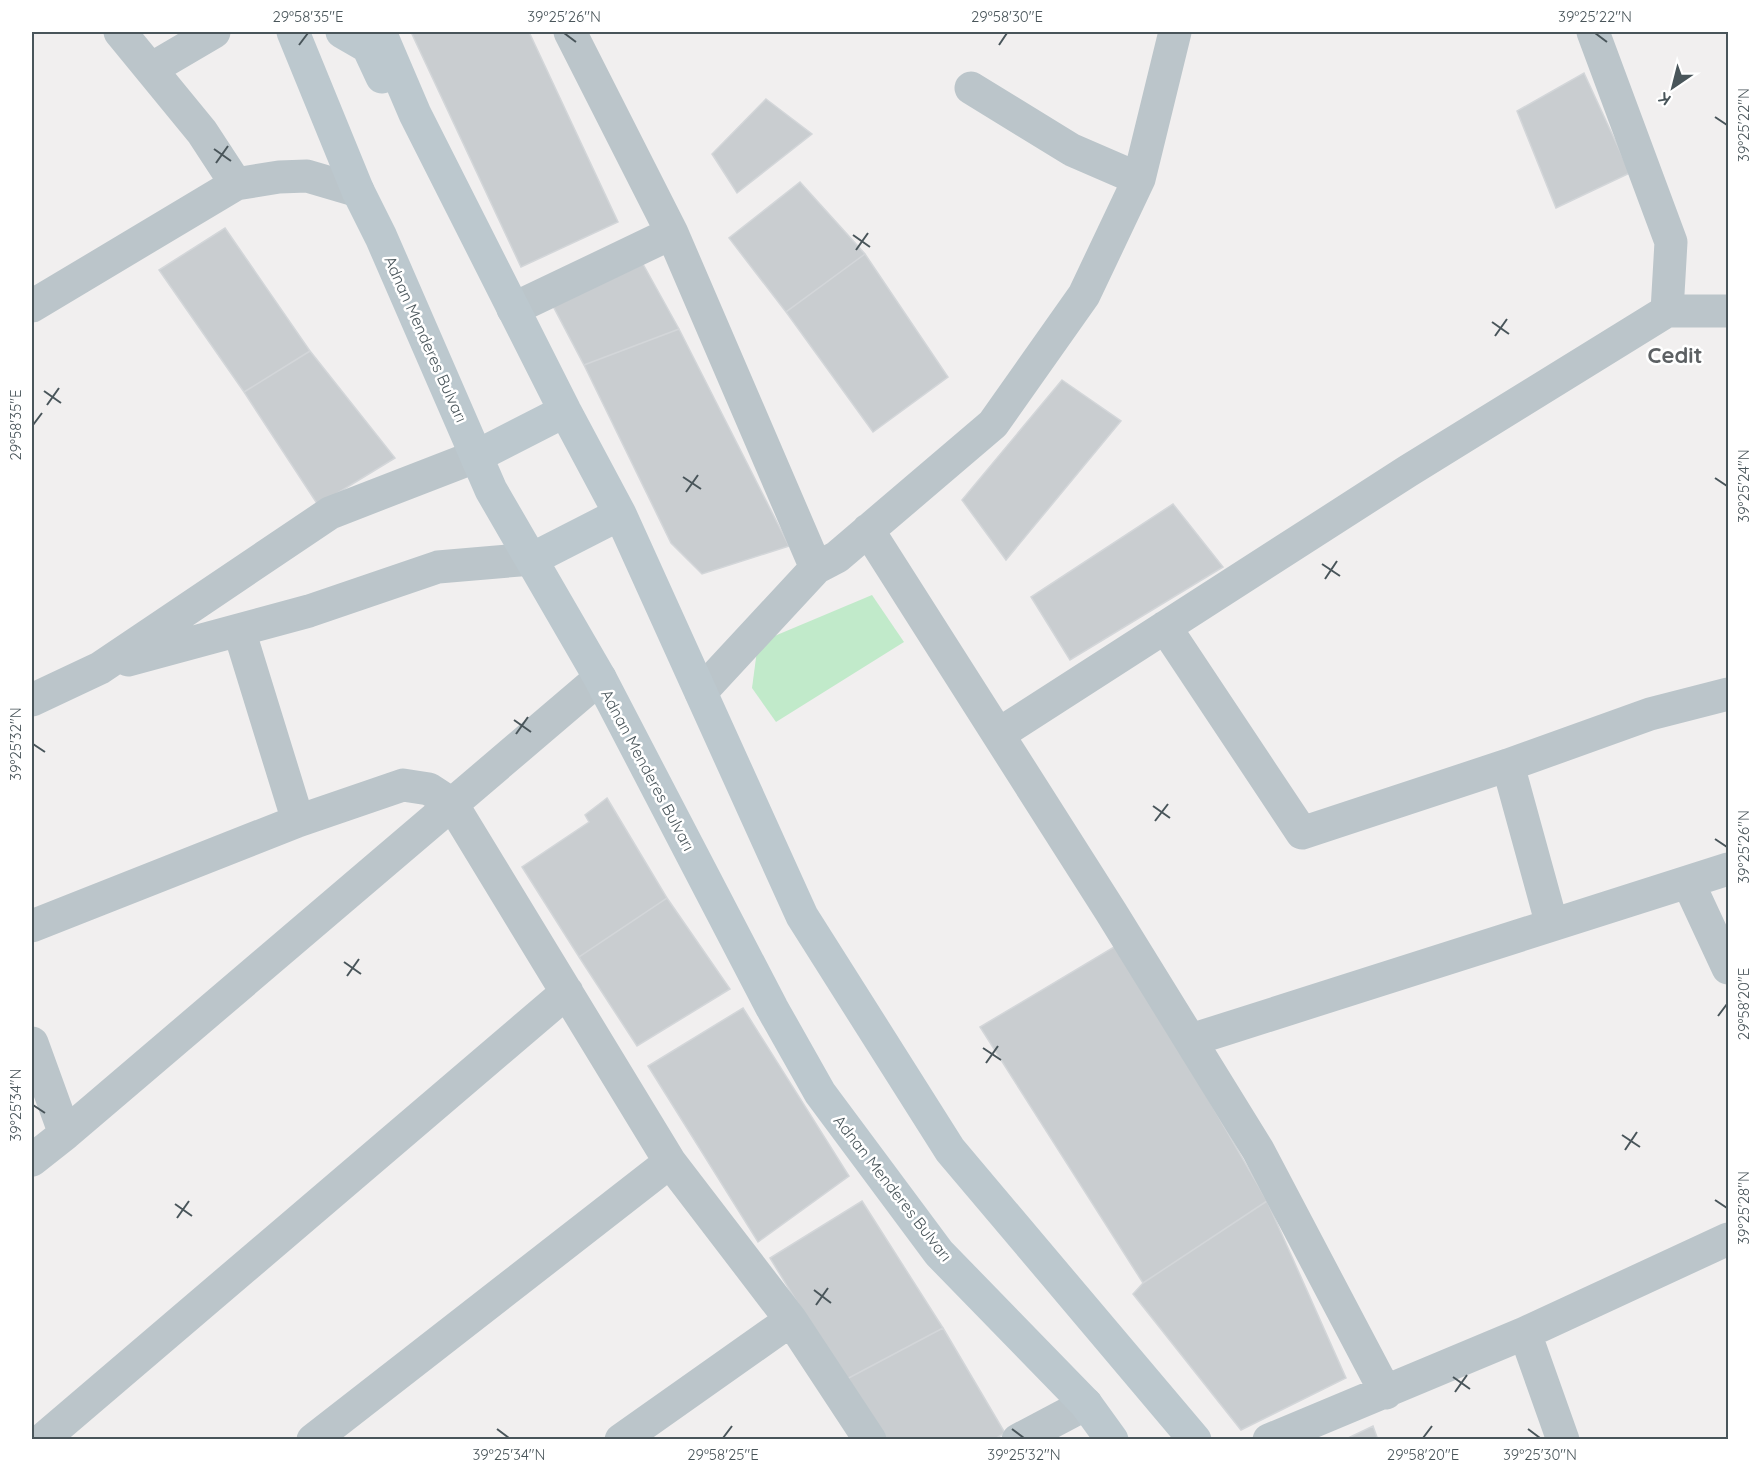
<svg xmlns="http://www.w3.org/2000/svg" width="1760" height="1471" font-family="Quicksand,sans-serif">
  <rect width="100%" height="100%" fill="#f1efef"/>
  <path fill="#c1eaca" d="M872,595L904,642L776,722L752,688L758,643Z"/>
  <path fill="#c9cdd0" stroke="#d3d6d9" stroke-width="1.5" d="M411,32H529L618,222L521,267Z
    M1584,73L1630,173L1556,208L1517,111Z
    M766,99L812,134L737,193L712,154Z
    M800,182L865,254L786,312L729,238Z
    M225,228L310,351L244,392L159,270Z
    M865,254L948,377L873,432L786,312Z
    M643,264L679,329L584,365L553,306Z
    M679,329L789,546L702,574L671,543L584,365Z
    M310,351L395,458L318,505L244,392Z
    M1062,380L1121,421L1006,560L962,500Z
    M1173,504L1223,567L1070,660L1031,597Z
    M607,798L667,898L579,957L522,867L589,822L585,815Z
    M667,898L730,989L637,1046L579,957Z
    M1119,944L1267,1201L1143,1283L980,1027Z
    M743,1008L849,1176L758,1242L648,1066Z
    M862,1201L943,1328L845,1380L770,1258Z
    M1267,1201L1346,1378L1241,1430L1133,1294L1143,1283Z
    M943,1328L1005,1433L993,1440H883L845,1380Z
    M1373,1426L1378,1440H1344Z"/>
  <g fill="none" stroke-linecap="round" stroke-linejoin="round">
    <path stroke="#bbc5ca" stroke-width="33" d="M120,32L202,132L236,184
      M570,32L672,233L816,568
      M1593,32L1671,242L1667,311
      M151,69L214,32
      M971,88L1072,150L1139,179
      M32,306L236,184L279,177L307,176L358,191
      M513,309L672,233
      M868,530L1111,912L1258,1150L1386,1393
      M1165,627L1302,833L1508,765L1650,714L1728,694
      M239,630L298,821
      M128,660L309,611L438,567L532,559
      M701,692L816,568L837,557L993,424L1084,295L1139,179L1175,32
      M32,700L100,668L330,513L477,456
      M999,734L1408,471L1667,311H1728
      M1508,765L1552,925
      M1688,882L1728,968
      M32,926L298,821L403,785L429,789L452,804L670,1162L791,1320L870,1440
      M1191,1040L1728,869
      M32,1043L65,1134
      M32,1160L65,1134L600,678
      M1525,1333L1563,1440
      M42,1440L567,992
      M313,1440L670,1162
      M621,1440L791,1320
      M1018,1440L1086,1404
      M1269,1440L1525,1333L1728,1239"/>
    <path stroke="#bcc8ce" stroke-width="33" d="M293,32L358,191L381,237L491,490L600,678L772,1008L820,1093L939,1253L1086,1404L1112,1440
      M342,32L368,47L382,77
      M380,32L415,114L565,411L620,514L802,916L950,1150L1195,1440
      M477,456L565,411
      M532,559L620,514"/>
  </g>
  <path fill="none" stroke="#49555a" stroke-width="2" d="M564,33L576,42M1595,33L1607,42M299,45L308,33M999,45L1007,33M1715,117L1727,125M214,149L231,161M216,163L228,146M853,235L870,247M856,250L868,233M1492,322L1509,334M1495,336L1507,319M44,391L61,403M47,405L59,388M33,425L42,413M683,477L701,489M1715,478L1727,486M686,492L698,475M1322,564L1340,576M1325,579L1337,561M514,720L531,732M516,734L528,717M33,744L45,752M1153,806L1170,818M1155,821L1168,804M1715,839L1727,847M344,962L361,974M347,976L359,959M1718,1016L1727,1004M983,1048L1001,1060M986,1063L998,1046M33,1105L45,1113M1622,1135L1640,1147M1625,1150L1637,1132M1715,1200L1727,1208M175,1204L192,1216M177,1218L189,1201M814,1290L831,1303M816,1305L828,1288M1453,1377L1470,1389M1455,1392L1467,1375M497,1429L509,1438M1012,1429L1024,1438M1528,1429L1540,1438M723,1438L732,1426M1423,1438L1432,1426"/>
  <g text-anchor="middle" stroke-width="5" stroke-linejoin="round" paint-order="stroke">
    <g font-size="16" fill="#49555a" stroke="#fff">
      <text transform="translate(426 339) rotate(66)" y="6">Adnan Menderes Bulvarı</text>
      <text transform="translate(648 770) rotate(62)" y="6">Adnan Menderes Bulvarı</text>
      <text transform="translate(893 1188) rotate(52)" y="6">Adnan Menderes Bulvarı</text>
    </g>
    <g font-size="22" font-weight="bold" fill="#5c6063" stroke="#fff">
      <text x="1675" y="363">Cedit</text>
    </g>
  </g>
  <rect width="1760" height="1471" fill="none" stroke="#ffffff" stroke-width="66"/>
  <g transform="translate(1673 87) rotate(215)" stroke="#ffffff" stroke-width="4.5" paint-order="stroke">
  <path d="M0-4.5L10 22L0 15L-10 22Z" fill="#49555a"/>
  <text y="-9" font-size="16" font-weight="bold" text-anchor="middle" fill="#49555a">K</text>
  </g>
  <rect x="33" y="33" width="1694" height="1405" fill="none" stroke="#49555a" stroke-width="2"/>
  <g font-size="15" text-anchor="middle" fill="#49555a">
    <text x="308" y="22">29°58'35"E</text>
    <text x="564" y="22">39°25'26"N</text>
    <text x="1007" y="22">29°58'30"E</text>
    <text x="1595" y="22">39°25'22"N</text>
    <text transform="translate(1744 125) rotate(-90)" y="5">39°25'22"N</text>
    <text transform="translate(16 425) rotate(-90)" y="5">29°58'35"E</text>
    <text transform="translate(1744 486) rotate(-90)" y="5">39°25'24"N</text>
    <text transform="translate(16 744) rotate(-90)" y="5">39°25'32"N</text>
    <text transform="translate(1744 847) rotate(-90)" y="5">39°25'26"N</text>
    <text transform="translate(1744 1004) rotate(-90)" y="5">29°58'20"E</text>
    <text transform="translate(16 1105) rotate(-90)" y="5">39°25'34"N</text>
    <text transform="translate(1744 1208) rotate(-90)" y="5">39°25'28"N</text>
    <text x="509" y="1460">39°25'34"N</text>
    <text x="723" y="1460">29°58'25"E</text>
    <text x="1024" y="1460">39°25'32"N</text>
    <text x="1423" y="1460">29°58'20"E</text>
    <text x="1540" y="1460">39°25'30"N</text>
  </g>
</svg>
